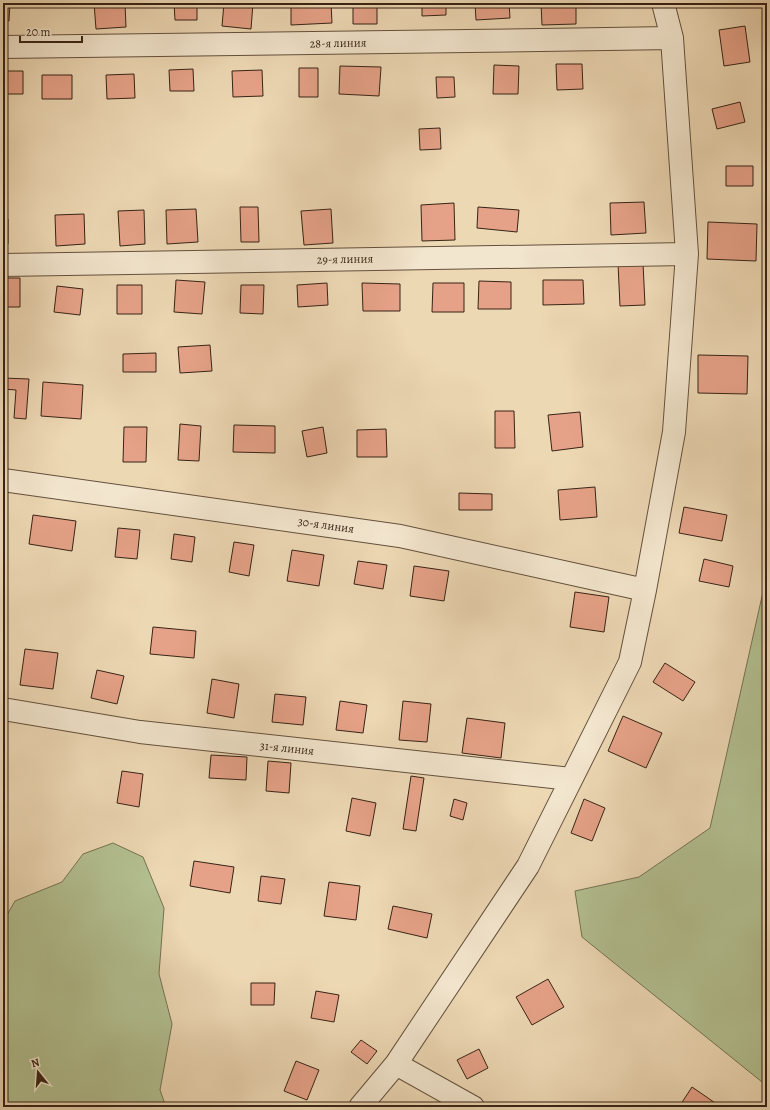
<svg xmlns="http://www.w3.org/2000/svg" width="770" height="1110" font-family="Alegreya,serif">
  <rect width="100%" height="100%" fill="#edd8b4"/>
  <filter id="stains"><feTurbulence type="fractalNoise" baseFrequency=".005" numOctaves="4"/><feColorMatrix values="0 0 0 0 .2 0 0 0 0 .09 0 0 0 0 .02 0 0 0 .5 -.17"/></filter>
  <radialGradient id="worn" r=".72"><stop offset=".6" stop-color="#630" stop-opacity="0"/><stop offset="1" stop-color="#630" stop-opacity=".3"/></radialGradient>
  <path fill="#b3c091" stroke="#757253" d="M767,574V1086L582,937L575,891L639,877L710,828Z
    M113,843L143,857L164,908L159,974L172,1024L160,1090L166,1107H3V922L15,901L62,882L83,854Z"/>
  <path fill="#e6a288" stroke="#372315" d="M3,3H10L9,21L3,20Z
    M94,3H125L126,27L96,29Z
    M174,3H197V20H175Z
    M224,3H253L251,29L222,26Z
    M291,3H331L332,23L291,25Z
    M353,3H377V24H353Z
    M422,3H446V15L422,16Z
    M475,3H509L510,18L476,20Z
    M541,3H576V24L542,25Z
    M745,26L750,62L724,66L719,30Z
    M556,64H582L583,89L557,90Z
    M494,65L519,66L518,94H493Z
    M340,66L381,67L379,96L339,94Z
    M299,68H318V97H299Z
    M193,69L194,91H170L169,70Z
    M262,70L263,96L233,97L232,71Z
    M3,71H23V94H3Z
    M134,74L135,98L107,99L106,75Z
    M42,75H72V99H42Z
    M436,77H454L455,97L437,98Z
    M740,102L745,122L717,129L712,109Z
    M440,128L441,149L420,150L419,129Z
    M726,166H753V186H726Z
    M644,202L646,233L611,235L610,203Z
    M454,203L455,240L422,241L421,205Z
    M240,207H258L259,242H241Z
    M478,207L519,210L517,232L477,228Z
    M196,209L198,242L167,244L166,210Z
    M331,209L333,243L304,245L301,211Z
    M144,210L145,244L120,246L118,211Z
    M84,214L85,244L56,246L55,215Z
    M3,219H8V244H3Z
    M708,222L757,224L756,261L707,259Z
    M643,263L645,305L620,306L618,264Z
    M3,278H20V307H3Z
    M176,280L205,282L202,314L174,312Z
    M543,280H583L584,304L543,305Z
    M479,281L511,282V309H478Z
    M327,283L328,305L298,307L297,285Z
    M362,283L400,284V311H363Z
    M433,283H464V312H432Z
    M117,285H142V314H117Z
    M241,285H264L263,314L240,313Z
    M57,286L83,289L80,315L54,312Z
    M210,345L212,371L180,373L178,347Z
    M156,353V372H123V354Z
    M698,355L748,356L747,394L698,393Z
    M3,378L29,379L26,419L14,418L16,390L3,389Z
    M43,382L83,385L81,419L41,416Z
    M495,411H514L515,448H495Z
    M580,412L583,447L552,451L548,415Z
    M180,424L201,426L199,461L178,460Z
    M234,425L275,426V453L233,452Z
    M124,427H147L146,462H123Z
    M323,427L327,453L307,457L302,431Z
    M386,429L387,457H357V430Z
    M595,487L597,517L560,520L558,490Z
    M459,493L492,494V510H459Z
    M684,507L727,515L722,541L679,533Z
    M33,515L76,521L72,551L29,544Z
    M118,528L140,530L137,559L115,557Z
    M174,534L195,537L192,562L171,559Z
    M234,542L254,545L249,576L229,572Z
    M292,550L324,555L319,586L287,581Z
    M704,559L733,566L729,587L699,581Z
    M358,561L387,565L383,589L354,584Z
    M414,566L449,571L444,601L410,596Z
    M575,592L609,597L604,632L570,627Z
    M153,627L196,631L194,658L150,654Z
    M25,649L58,653L53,689L20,685Z
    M665,663L695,682L683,701L653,682Z
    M97,670L124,676L117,704L91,698Z
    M212,679L239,684L234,718L207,713Z
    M275,694L306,697L303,725L272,722Z
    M340,701L367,705L363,733L336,730Z
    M403,701L431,704L427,742L399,740Z
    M623,716L662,733L646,768L608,751Z
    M467,718L505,723L501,758L462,753Z
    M211,755L247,757L246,780L209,778Z
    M268,761L291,763L289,793L266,791Z
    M122,771L143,774L139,807L117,803Z
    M411,776L424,778L416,831L403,829Z
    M352,798L376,803L370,836L346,831Z
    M454,799L467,803L463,820L450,816Z
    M584,799L605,808L592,841L571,833Z
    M194,861L234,867L230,893L190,886Z
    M261,876L285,879L281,904L258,901Z
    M329,882L360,886L356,920L324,916Z
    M393,906L432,914L427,938L388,929Z
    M548,979L564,1007L532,1025L516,997Z
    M251,983H275L274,1005H251Z
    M316,991L339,995L334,1022L311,1018Z
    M361,1040L377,1051L367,1064L351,1052Z
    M479,1049L488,1068L467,1079L457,1060Z
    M296,1061L319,1070L307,1100L284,1091Z
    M692,1087L721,1107H679Z"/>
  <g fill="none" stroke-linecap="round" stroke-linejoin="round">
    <defs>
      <path id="minor" d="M3,47L468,41L672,38
        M3,265L687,254
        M3,480L400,536L645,590
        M3,709L140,732L571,779
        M396,1064L473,1107
        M360,1107L396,1064L528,866L630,662L645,590L674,432L687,254L672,38L663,3"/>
    </defs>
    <use href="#minor" stroke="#64503d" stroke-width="24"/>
    <use href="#minor" stroke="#f3e6ce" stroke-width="22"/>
  </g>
  <g text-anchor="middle" stroke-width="3.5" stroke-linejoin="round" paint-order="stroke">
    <g font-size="12" fill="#372315" stroke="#f3e6ce">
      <text transform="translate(338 43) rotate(-1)" y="4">28-я линия</text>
      <text transform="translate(345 259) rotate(-1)" y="4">29-я линия</text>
      <text transform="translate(326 525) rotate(8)" y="4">30-я линия</text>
      <text transform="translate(287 748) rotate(6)" y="4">31-я линия</text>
    </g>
  </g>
  <rect width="770" height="1110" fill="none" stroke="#edd8b4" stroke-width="16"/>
  <rect x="4" y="4" width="762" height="1102" fill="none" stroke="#372315" stroke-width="2"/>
  <rect x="8" y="8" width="754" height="1094" fill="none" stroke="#372315"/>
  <g transform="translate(38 1072) rotate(343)" stroke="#f3e6ce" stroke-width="3" paint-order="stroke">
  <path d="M0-3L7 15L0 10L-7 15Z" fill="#372315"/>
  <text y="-6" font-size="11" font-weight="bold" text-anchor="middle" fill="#372315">N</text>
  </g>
  <path d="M20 36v6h62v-6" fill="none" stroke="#372315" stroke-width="2"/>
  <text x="26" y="36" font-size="12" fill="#372315" stroke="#f3e6ce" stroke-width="3" paint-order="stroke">20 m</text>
  <rect width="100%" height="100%" filter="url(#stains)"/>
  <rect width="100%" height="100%" fill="url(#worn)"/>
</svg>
